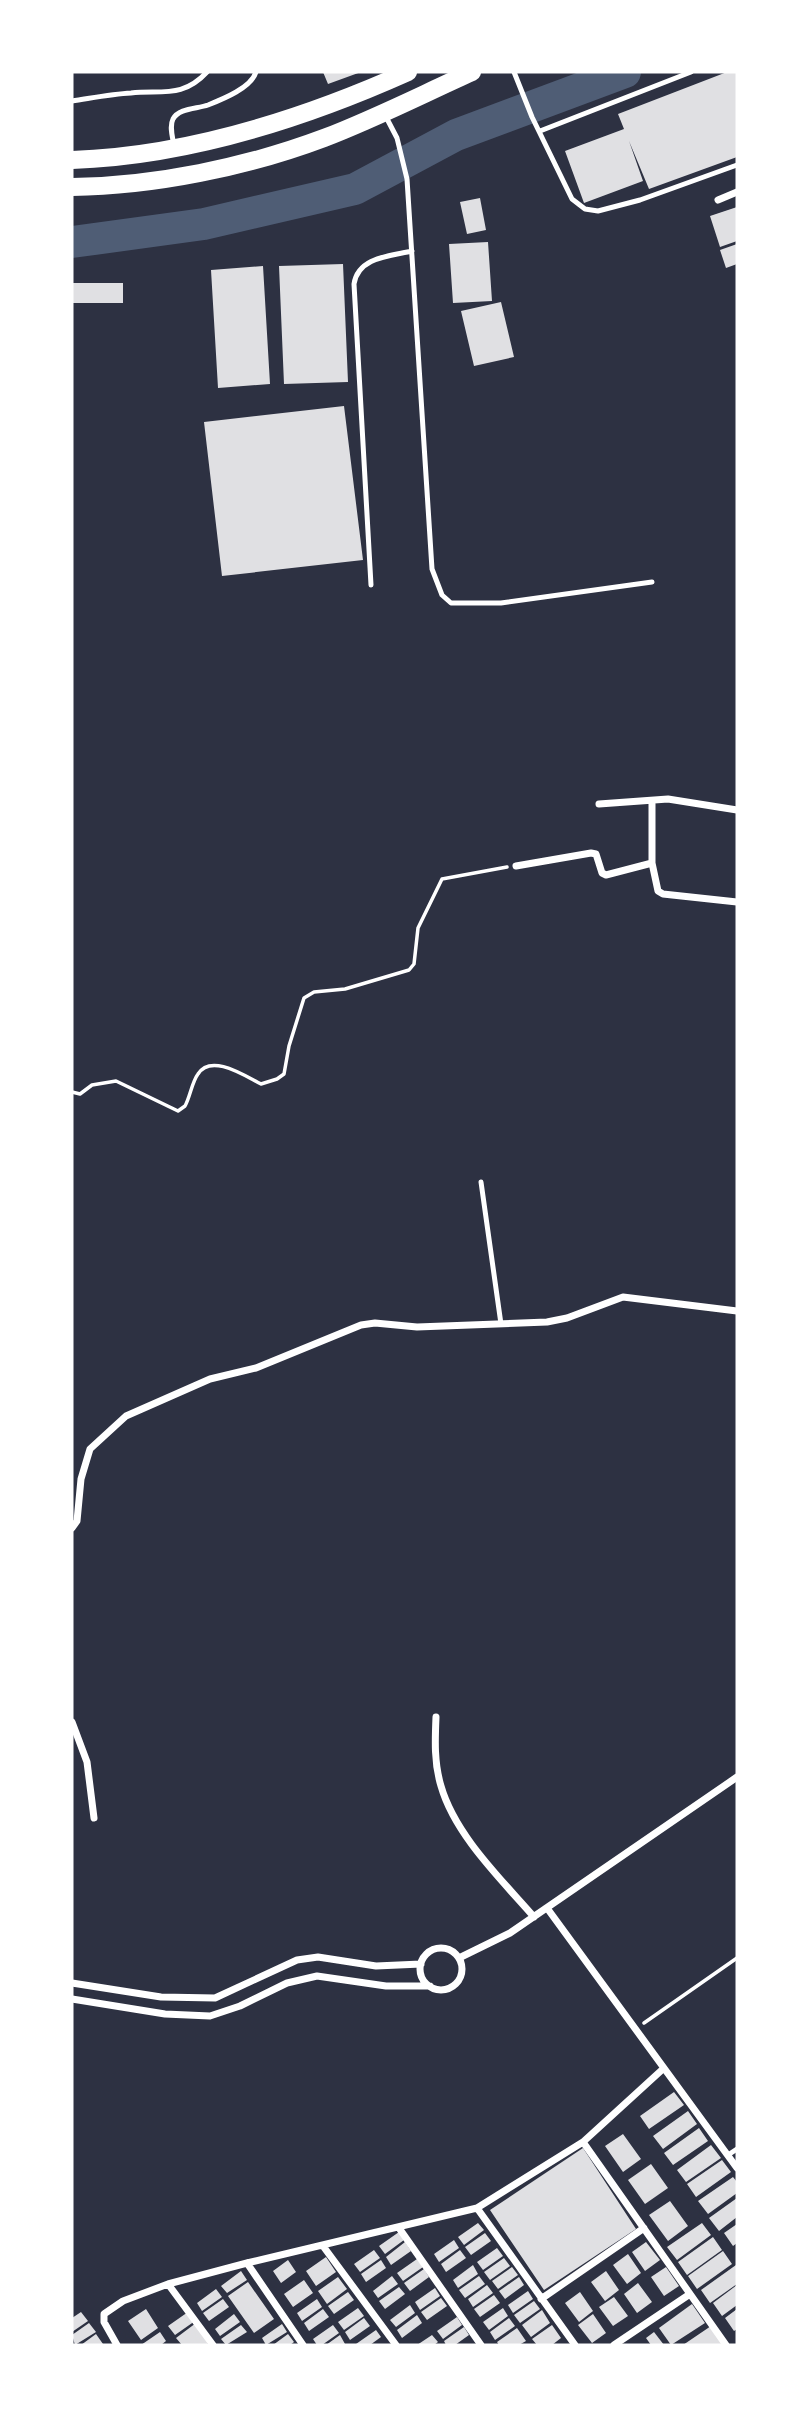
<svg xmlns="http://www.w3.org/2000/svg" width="809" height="2417" font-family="Rubik,sans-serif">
  <rect width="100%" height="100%" fill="#2d3142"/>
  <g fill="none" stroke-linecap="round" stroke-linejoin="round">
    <path stroke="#4f5d75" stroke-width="32" d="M72,242L204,224L355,189L456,135L625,72"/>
  </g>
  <path fill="#e0e0e3" d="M323,72H361L328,84Z
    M727,72H737V157L649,189L629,141L643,181L584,203L565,151L624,129L618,114Z
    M480,198L486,230L467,234L460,202Z
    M737,207V241L720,247L710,216Z
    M488,242L492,301L453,303L449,244Z
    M737,244V264L726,268L720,250Z
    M343,264L348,382L284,384L279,266Z
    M263,266L270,384L218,388L211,270Z
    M72,283H123V303H72Z
    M501,302L514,357L474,366L461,311Z
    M344,406L363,560L222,576L204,422Z
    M674,2092L684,2105L649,2129L640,2116Z
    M688,2111L697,2124L663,2149L653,2136Z
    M699,2128L708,2141L673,2165L664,2153Z
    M623,2134L641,2159L623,2172L605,2146Z
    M711,2145L721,2158L686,2182L677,2170Z
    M583,2148L636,2229L544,2290L490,2210Z
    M722,2160L731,2172L696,2197L687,2184Z
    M651,2164L668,2188L645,2204L628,2180Z
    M733,2177L737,2182V2193L708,2214L698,2201Z
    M737,2198V2217L719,2231L709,2218Z
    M670,2201L688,2226L668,2241L649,2215Z
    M478,2223L484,2230L464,2245L458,2237Z
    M702,2223L711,2235L677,2260L667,2247Z
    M737,2224V2243L733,2246L724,2233Z
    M399,2232L404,2240L385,2254L379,2246Z
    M485,2233L491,2241L471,2255L465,2247Z
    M713,2237L722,2250L687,2275L678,2262Z
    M454,2240L459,2248L439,2262L434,2254Z
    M405,2242L411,2251L391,2265L386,2257Z
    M646,2242L660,2260L645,2271L632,2252Z
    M497,2248L503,2256L483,2270L477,2262Z
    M374,2250L380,2258L360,2272L354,2264Z
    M460,2250L466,2258L446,2272L441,2264Z
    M723,2251L732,2264L697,2289L688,2276Z
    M628,2254L641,2273L627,2284L613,2265Z
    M326,2257L336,2272L316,2286L306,2271Z
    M504,2258L510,2266L490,2280L484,2272Z
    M417,2259L423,2267L403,2281L397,2273Z
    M288,2260L296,2272L281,2283L273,2271Z
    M381,2260L386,2268L366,2282L361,2274Z
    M473,2265L478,2274L458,2288L453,2280Z
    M736,2265L737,2284L710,2303L701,2290Z
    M512,2267L518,2275L498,2289L492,2281Z
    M666,2267L679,2286L664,2296L651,2277Z
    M424,2269L429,2277L410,2291L404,2283Z
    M241,2271L247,2280L227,2293L221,2286Z
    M606,2271L619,2290L605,2301L591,2282Z
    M392,2276L398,2284L378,2298L373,2291Z
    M479,2276L485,2284L465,2298L459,2290Z
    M338,2277L347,2289L327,2304L318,2291Z
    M519,2277L524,2285L505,2299L499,2291Z
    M304,2280L313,2293L293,2307L284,2294Z
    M248,2282L274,2319L254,2333L228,2296Z
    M638,2283L652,2302L637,2313L624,2294Z
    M487,2285L493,2293L473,2307L468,2299Z
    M737,2285V2305L722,2316L713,2303Z
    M399,2287L405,2294L385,2309L379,2301Z
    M435,2288L440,2296L420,2310L415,2302Z
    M216,2289L222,2297L202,2311L197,2303Z
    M528,2291L533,2299L513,2313L508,2305Z
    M348,2292L354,2300L334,2314L328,2306Z
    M580,2292L593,2311L579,2322L565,2303Z
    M494,2295L500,2303L480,2317L474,2309Z
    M614,2297L628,2316L613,2326L599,2307Z
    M441,2298L447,2306L427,2320L421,2312Z
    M223,2299L229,2307L209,2321L203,2313Z
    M317,2299L322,2307L302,2321L297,2313Z
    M534,2301L540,2309L520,2323L514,2315Z
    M692,2304L705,2323L671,2345L659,2328Z
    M410,2305L415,2313L396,2327L390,2320Z
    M358,2308L364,2316L344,2330L338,2322Z
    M503,2308L508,2316L489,2330L483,2322Z
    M146,2309L158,2328L141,2340L128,2321Z
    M323,2309L329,2317L309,2331L304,2323Z
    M737,2309V2329L734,2331L725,2318Z
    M542,2310L550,2323L531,2337L522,2325Z
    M81,2312L88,2321L72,2332V2318Z
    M188,2312L195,2321L175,2335L168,2326Z
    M234,2314L240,2322L220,2336L215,2329Z
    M593,2314L606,2333L592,2343L578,2325Z
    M417,2315L422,2323L402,2338L397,2330Z
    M457,2317L462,2325L443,2339L437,2331Z
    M364,2318L370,2326L350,2340L345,2332Z
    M509,2318L515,2326L495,2340L490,2332Z
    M89,2323L96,2332L75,2345L72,2335Z
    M196,2323L210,2342L206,2345H182L176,2338Z
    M282,2324L287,2332L266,2345L262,2338Z
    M241,2325L247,2332L226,2345L221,2339Z
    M333,2325L339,2333L322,2345H317L313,2339Z
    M552,2325L561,2338L552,2345H537L532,2339Z
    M711,2326L724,2345H683Z
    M464,2327L469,2335L455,2345H446L444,2341Z
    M517,2328L526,2341L519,2345H499L497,2342Z
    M376,2330L381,2337L370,2345H357L356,2344Z
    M160,2332L166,2341L161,2345H141Z
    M654,2332L664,2345H651L646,2338Z
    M96,2334L103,2344L81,2345Z
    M288,2334L294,2342L290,2345H273Z
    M340,2335L345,2344L326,2345Z
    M432,2335L438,2342L434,2345H417Z"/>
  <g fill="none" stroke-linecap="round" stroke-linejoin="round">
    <path stroke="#fff" stroke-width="3.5" d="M72,1092L80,1094L92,1085L116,1081L178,1111L185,1106C190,1097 192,1082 198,1074C211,1053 245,1076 261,1084L277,1079L284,1074L289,1046L304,998L314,992L345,989L409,970L414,964L418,928L442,879L507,867
      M644,2023L737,1958"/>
    <path stroke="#fff" stroke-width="5" d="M514,72L532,117L572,199L585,209L598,211L640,200L737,165
      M72,101C92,98 112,94 131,93C163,90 183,98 207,72
      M385,115L397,138L407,179L432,569L442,595L451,603H501L652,582
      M540,131L691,72
      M174,146C173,138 169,127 173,119C179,108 197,109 208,105C223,99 251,88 256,72
      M371,585L354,284C358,257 390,256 412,251
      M481,1182L501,1324
      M728,2155L737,2149"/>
    <path stroke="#fff" stroke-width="7" d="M718,200L737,192
      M652,801V863L658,891L663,894L737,902
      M599,804L668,799L737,810
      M516,866L591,853L596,854L602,873L606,875L652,863
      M72,1528L77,1521L81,1479L90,1449L126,1416L210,1379L256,1368L361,1325L375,1323L417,1327L547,1322L567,1318L623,1297L737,1311
      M436,1717C435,1740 434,1763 441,1786C455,1835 501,1879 534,1917
      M72,1722L87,1762L94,1818
      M547,1908L737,2168
      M420 1969a21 21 0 1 1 42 0a21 21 0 1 1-42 0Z
      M459,1958L510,1933L737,1777
      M72,1983L161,1997L215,1998L297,1960L318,1957L376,1966L421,1964
      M72,1999L165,2014L210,2016L240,2006L287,1983L317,1976L386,1986H430
      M583,2142L726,2345
      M477,2208L575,2345
      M399,2228L481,2345
      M323,2246L396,2345
      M247,2263L303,2345
      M168,2284L213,2345
      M541,2299L644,2228
      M117,2345L104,2322V2314L123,2301L168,2284L247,2263L477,2208L583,2142L664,2068
      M614,2345L690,2294"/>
    <path stroke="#fff" stroke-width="18" d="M72,160C188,156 303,119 408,72
      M72,187C154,186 247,167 324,138C374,119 423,94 472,72"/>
  </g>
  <rect width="809" height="2417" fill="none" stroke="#ffffff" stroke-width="147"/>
</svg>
